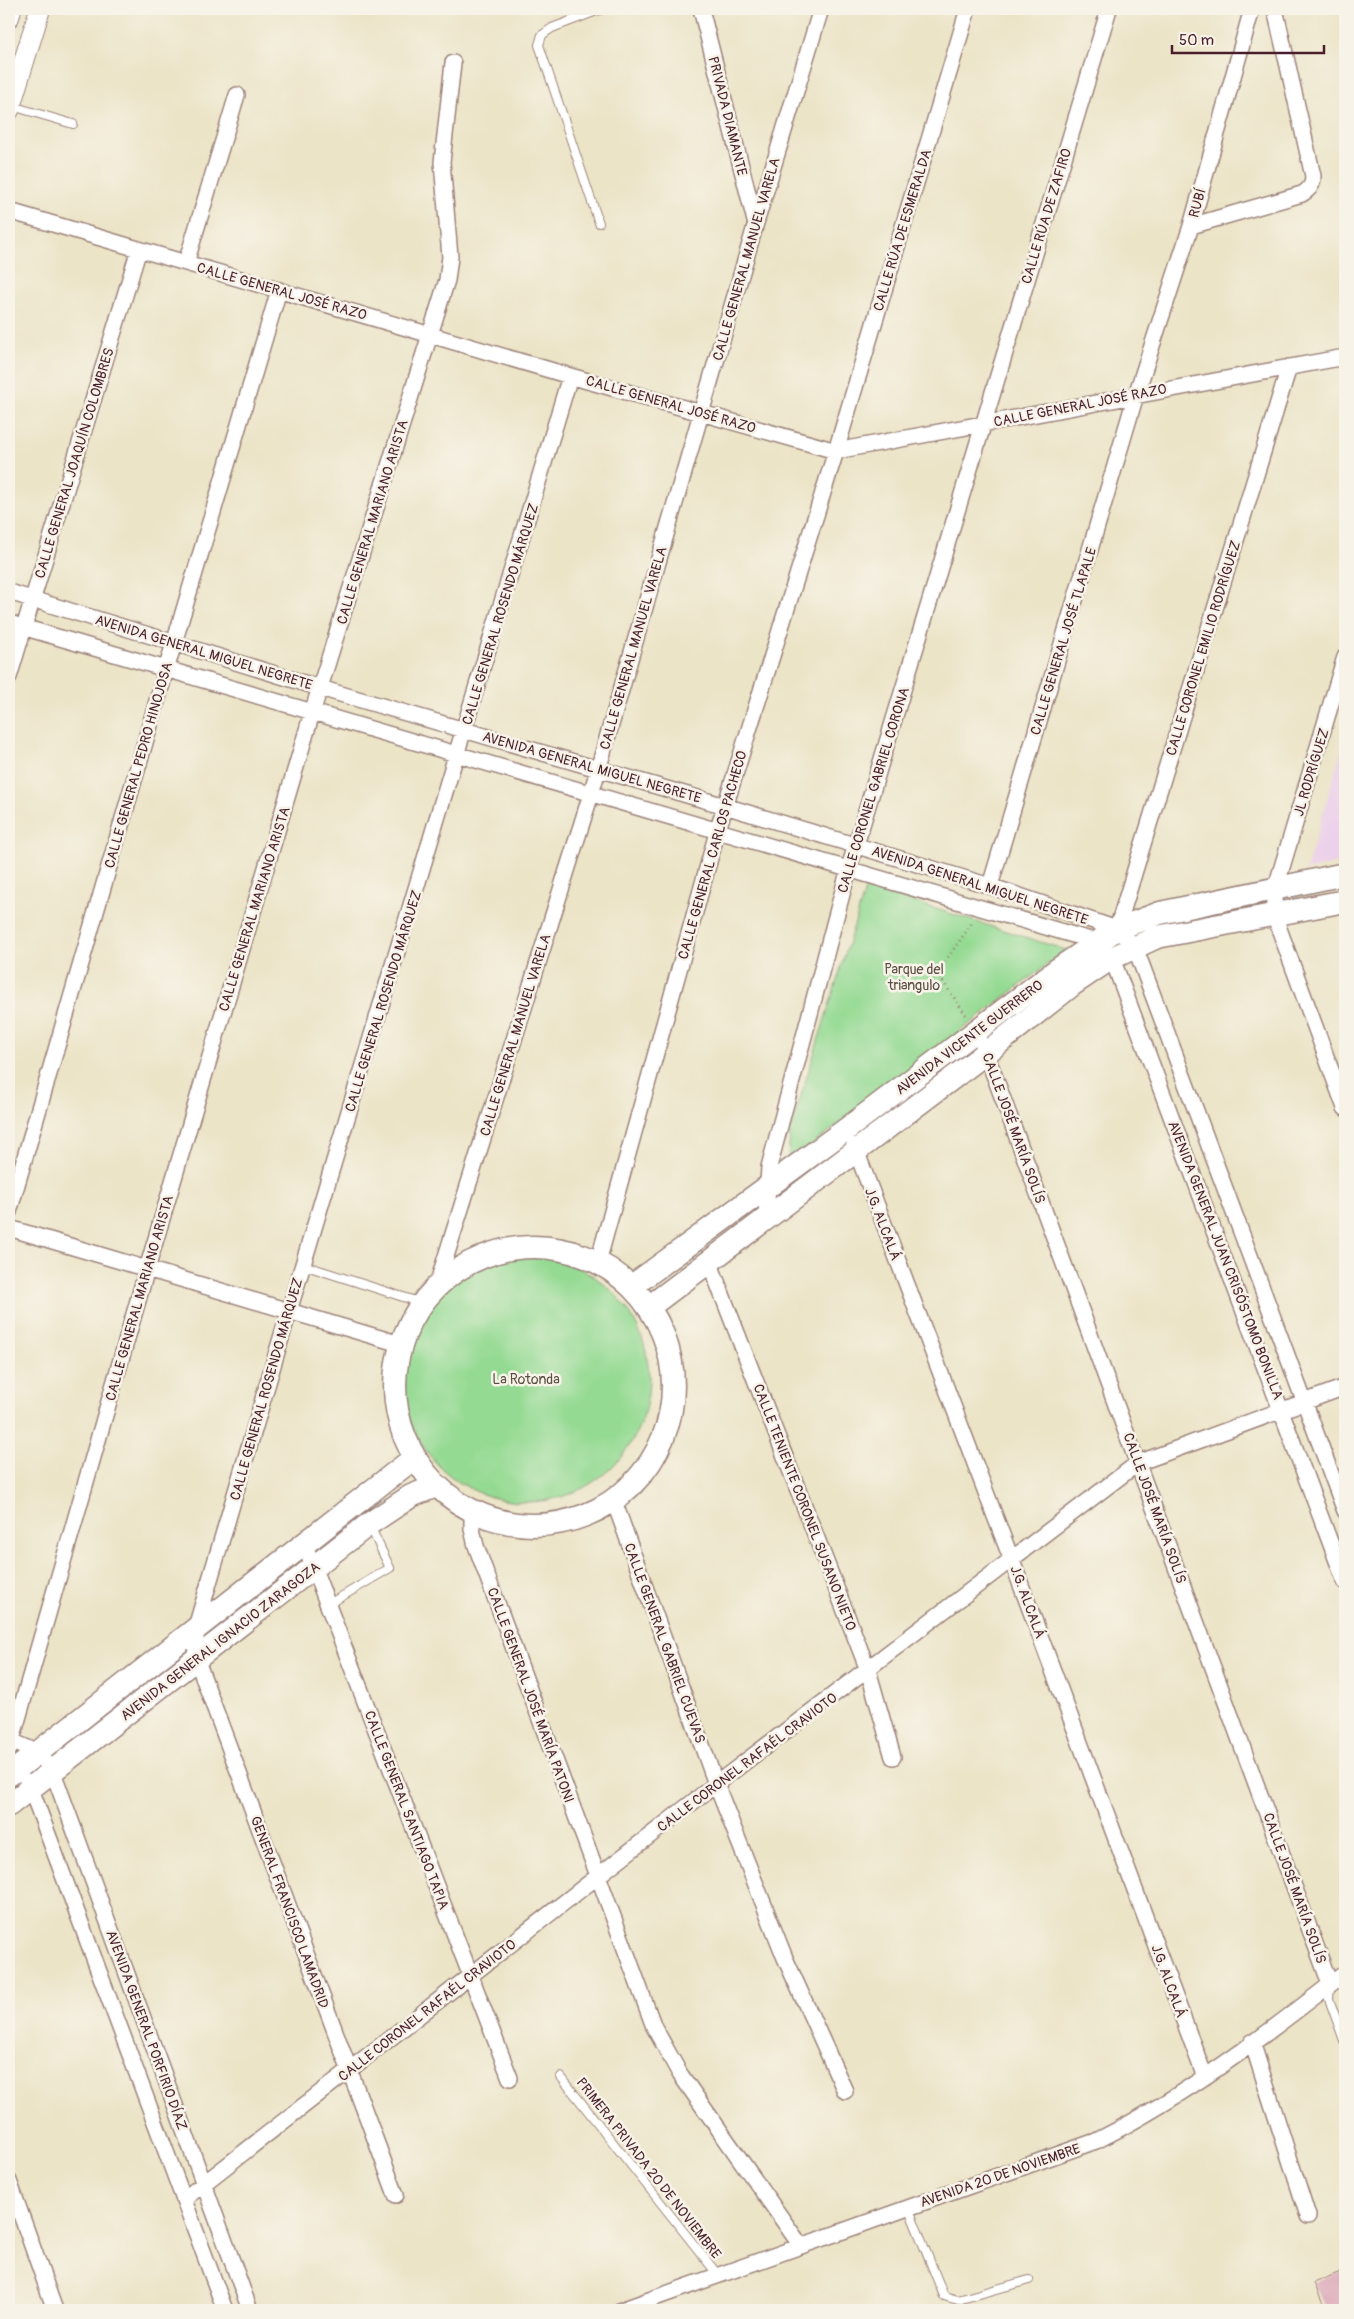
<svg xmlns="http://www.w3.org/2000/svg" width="1354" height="2319" font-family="Pangolin,sans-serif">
  <rect width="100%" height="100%" fill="#f7f3e8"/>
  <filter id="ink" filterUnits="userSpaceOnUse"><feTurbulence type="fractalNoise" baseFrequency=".02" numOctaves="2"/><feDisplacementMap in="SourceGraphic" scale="10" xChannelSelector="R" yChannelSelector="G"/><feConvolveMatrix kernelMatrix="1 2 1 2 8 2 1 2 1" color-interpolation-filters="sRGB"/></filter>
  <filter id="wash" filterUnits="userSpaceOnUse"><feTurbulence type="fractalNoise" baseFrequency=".0096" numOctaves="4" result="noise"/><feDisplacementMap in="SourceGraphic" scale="20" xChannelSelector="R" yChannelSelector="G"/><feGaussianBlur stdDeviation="1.12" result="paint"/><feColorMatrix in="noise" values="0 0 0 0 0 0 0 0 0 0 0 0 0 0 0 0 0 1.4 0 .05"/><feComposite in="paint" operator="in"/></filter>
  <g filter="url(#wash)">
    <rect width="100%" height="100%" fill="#ece4c7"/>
    <path fill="#ecd1ea" d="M1345,738V861L1306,871Z"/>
    <path fill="#94da93" stroke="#6f7c5f" d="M866,887L1066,950L788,1163L790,1131Z
      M403 1379a123 123 0 1 1 246 0a123 123 0 1 1-246 0Z"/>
    <g id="blocks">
      <path fill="#ddacbc" d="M1345,2270V2310H1326L1314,2283Z"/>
    </g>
  </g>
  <g filter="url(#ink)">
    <use href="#blocks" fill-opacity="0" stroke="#9b8279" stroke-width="1"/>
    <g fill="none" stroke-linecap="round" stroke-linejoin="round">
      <defs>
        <path id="service" d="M12,106L73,124
          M599,223L539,45L542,35L552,28L602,9
          M303,1265L422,1303
          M329,1604L390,1568L370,1526
          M1330,1986L1329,1999L1345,2043
          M561,2077L718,2275
          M908,2207L944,2296L958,2300L1029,2280"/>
        <path id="minor" d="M701,9L755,221
          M9,211L570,376L836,451L1345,357
          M1191,226L1302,194C1310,189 1313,185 1313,176L1275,9
          M186,263L237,95
          M9,592L320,688L725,806L990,886L1117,929L1135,947L1345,1511
          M9,623L1097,942L1112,958L1345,1582
          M1345,657L1276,887L1274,915L1345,1108
          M9,677L139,249
          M990,886L1136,395L1191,226L1252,9
          M1117,929L1289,367
          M983,1045L1330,1984
          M854,1145L1012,1561L1205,2077
          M9,1212L166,670L279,290
          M766,1218L769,1167L849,868L1109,9
          M9,1228L400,1344
          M709,1261L868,1670L893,1757
          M598,1262L718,829L836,451L968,9
          M437,1285L591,794L756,223L821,9
          M614,1501L716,1784L785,1958L845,2091
          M472,1511V1529L476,1546L654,2027L680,2074L801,2246
          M304,1543L510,2078
          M9,1740L39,1753L53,1772L250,2310
          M9,1750L147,1269L312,713L447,280L450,257L442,162L453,63
          M27,1782L31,1789L225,2310
          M1252,2042L1308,2216
          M9,2181L55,2310
          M396,2195L196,1658V1627L289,1311L570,376
          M184,2199L716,1784L1138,1463L1345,1387
          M621,2310L1096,2141C1185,2097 1267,2034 1345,1973"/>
        <path id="tertiary" d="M9,17L11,9
          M9,110L40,9"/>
        <path id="secondary" d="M395 1386a139 139 0 1 1 278 0a139 139 0 1 1-278 0Z
          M632,1286L848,1128L1058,969L1117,929L1160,913L1345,874
          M649,1307L986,1053L1072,985L1112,958L1157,937L1345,901
          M9,1775L414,1458
          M9,1805L369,1524L411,1496L436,1486"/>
      </defs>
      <use href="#service" stroke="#9b8279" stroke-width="10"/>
      <use href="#minor" stroke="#9b8279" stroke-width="18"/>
      <use href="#tertiary" stroke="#9b8279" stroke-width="22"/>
      <use href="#secondary" stroke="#9b8279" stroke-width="25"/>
      <path stroke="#9b8279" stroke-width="3" stroke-dasharray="1 4" stroke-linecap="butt" d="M966,1015L937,973L972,923"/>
      <use href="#service" stroke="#fff" stroke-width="8"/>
      <use href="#minor" stroke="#fff" stroke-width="15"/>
      <use href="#tertiary" stroke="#fff" stroke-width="20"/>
      <use href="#secondary" stroke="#fff" stroke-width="22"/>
    </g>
  </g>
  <g text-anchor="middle" stroke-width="5" stroke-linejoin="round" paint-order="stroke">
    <g font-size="14" fill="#4a1f2b" stroke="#f7f3e8">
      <text transform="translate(728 116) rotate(76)" y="5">PRIVADA DIAMANTE</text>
      <text transform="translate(1197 203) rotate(-74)" y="5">RUBÍ</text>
      <text transform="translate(1046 216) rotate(-73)" y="5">CALLE RÚA DE ZAFIRO</text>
      <text transform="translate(902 230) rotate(-73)" y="5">CALLE RÚA DE ESMERALDA</text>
      <text transform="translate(746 259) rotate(-74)" y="5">CALLE GENERAL MANUEL VARELA</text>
      <text transform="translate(282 291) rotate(16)" y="5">CALLE GENERAL JOSÉ RAZO</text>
      <text transform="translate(671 404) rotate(16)" y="5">CALLE GENERAL JOSÉ RAZO</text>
      <text transform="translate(1080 405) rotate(-11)" y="5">CALLE GENERAL JOSÉ RAZO</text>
      <text transform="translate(74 463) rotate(-73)" y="5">CALLE GENERAL JOAQUÍN COLOMBRES</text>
      <text transform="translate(372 522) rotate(-73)" y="5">CALLE GENERAL MARIANO ARISTA</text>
      <text transform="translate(500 614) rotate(-73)" y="5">CALLE GENERAL ROSENDO MÁRQUEZ</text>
      <text transform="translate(1063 641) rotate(-73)" y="5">CALLE GENERAL JOSÉ TLAPALE</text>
      <text transform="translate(633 648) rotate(-74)" y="5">CALLE GENERAL MANUEL VARELA</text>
      <text transform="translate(1203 648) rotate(-73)" y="5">CALLE CORONEL EMILIO RODRÍGUEZ</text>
      <text transform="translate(204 652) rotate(17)" y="5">AVENIDA GENERAL MIGUEL NEGRETE</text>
      <text transform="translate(138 765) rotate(-74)" y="5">CALLE GENERAL PEDRO HINOJOSA</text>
      <text transform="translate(592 767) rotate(16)" y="5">AVENIDA GENERAL MIGUEL NEGRETE</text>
      <text transform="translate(1311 772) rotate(-73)" y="5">JL RODRÍGUEZ</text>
      <text transform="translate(873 790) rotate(-73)" y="5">CALLE CORONEL GABRIEL CORONA</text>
      <text transform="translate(712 855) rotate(-74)" y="5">CALLE GENERAL CARLOS PACHECO</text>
      <text transform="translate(980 885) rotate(18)" y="5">AVENIDA GENERAL MIGUEL NEGRETE</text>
      <text transform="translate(254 909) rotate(-73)" y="5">CALLE GENERAL MARIANO ARISTA</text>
      <text transform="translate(383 1001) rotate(-73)" y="5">CALLE GENERAL ROSENDO MÁRQUEZ</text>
      <text transform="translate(515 1035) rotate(-73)" y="5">CALLE GENERAL MANUEL VARELA</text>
      <text transform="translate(969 1037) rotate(-37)" y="5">AVENIDA VICENTE GUERRERO</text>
      <text transform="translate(1014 1128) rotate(70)" y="5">CALLE JOSÉ MARÍA SOLÍS</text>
      <text transform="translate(883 1224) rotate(69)" y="5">J.G. ALCALÁ</text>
      <text transform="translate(1226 1260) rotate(69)" y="5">AVENIDA GENERAL JUAN CRISÓSTOMO BONILLA</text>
      <text transform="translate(139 1298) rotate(-74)" y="5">CALLE GENERAL MARIANO ARISTA</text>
      <text transform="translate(266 1389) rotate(-74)" y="5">CALLE GENERAL ROSENDO MÁRQUEZ</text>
      <text transform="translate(805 1507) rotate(69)" y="5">CALLE TENIENTE CORONEL SUSANO NIETO</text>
      <text transform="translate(1155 1508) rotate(70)" y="5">CALLE JOSÉ MARÍA SOLÍS</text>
      <text transform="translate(1028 1602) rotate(70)" y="5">J.G. ALCALÁ</text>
      <text transform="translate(220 1641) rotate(-38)" y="5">AVENIDA GENERAL IGNACIO ZARAGOZA</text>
      <text transform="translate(665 1643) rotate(70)" y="5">CALLE GENERAL GABRIEL CUEVAS</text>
      <text transform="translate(531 1695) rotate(70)" y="5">CALLE GENERAL JOSÉ MARÍA PATONI</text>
      <text transform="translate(747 1762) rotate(-37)" y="5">CALLE CORONEL RAFAÉL CRAVIOTO</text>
      <text transform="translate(407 1810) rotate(69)" y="5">CALLE GENERAL SANTIAGO TAPIA</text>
      <text transform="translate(1295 1888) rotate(70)" y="5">CALLE JOSÉ MARÍA SOLÍS</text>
      <text transform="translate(290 1912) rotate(70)" y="5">GENERAL FRANCISCO LAMADRID</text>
      <text transform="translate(1169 1981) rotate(70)" y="5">J.G. ALCALÁ</text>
      <text transform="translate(427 2010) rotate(-38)" y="5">CALLE CORONEL RAFAÉL CRAVIOTO</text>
      <text transform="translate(147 2030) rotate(70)" y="5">AVENIDA GENERAL PORFIRIO DÍAZ</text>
      <text transform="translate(649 2168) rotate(52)" y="5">PRIMERA PRIVADA 20 DE NOVIEMBRE</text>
      <text transform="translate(1000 2175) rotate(-19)" y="5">AVENIDA 20 DE NOVIEMBRE</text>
    </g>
    <g font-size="14" fill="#5c4e45" stroke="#f7f3e8">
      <text x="914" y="974">Parque del<tspan x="914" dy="16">triangulo</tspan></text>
      <text x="526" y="1384">La Rotonda</text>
    </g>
  </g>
  <rect width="1354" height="2319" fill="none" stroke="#f7f3e8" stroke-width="30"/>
  <path d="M1172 45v8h152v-8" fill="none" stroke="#4a1f2b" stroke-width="2.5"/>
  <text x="1179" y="45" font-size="15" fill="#4a1f2b" stroke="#f7f3e8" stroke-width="4" paint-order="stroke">50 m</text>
</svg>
